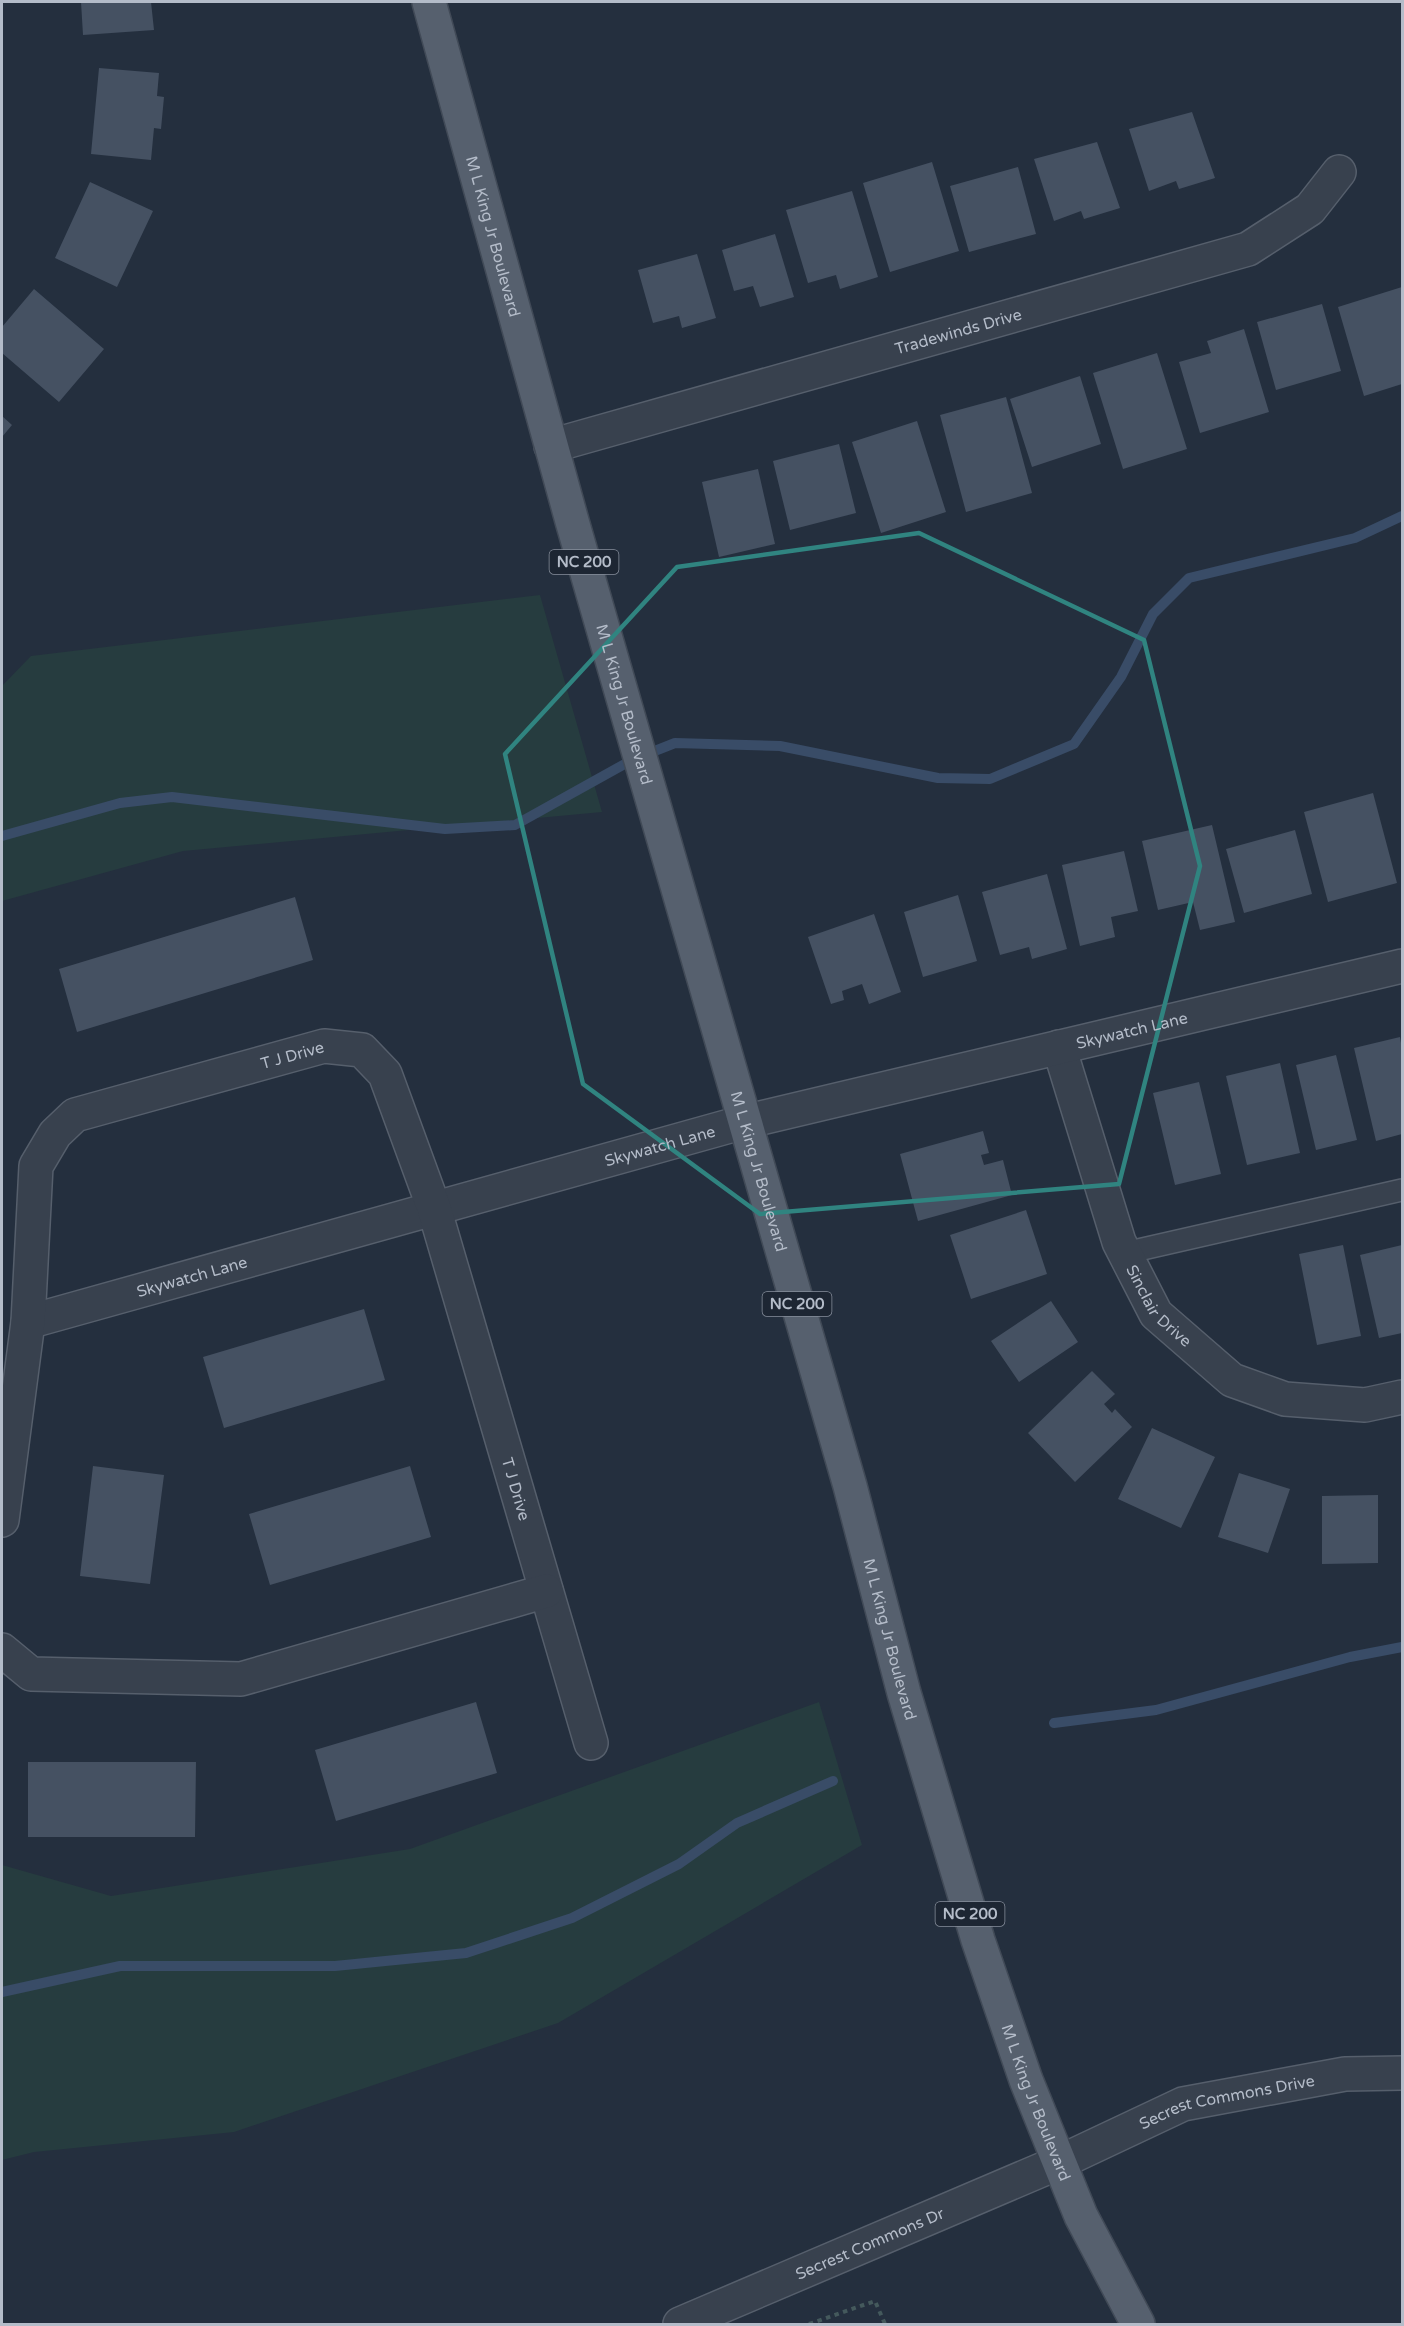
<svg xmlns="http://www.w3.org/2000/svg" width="1404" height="2326" font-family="'Varela Round',sans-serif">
  <rect width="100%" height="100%" fill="#242f3e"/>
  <path fill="#263c3f" d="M540,595L602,812L183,851L2,901V686L31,656Z
    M819,1702L862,1845L558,2023L234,2132L34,2152L2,2160V1865L111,1896L410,1849Z"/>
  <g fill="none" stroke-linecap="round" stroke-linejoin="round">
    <path stroke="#394c67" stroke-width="10" d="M2,836L120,803L172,797L445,829L515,825L632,760L675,743L780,746L938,778L990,779L1074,744L1121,677L1153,614L1189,578L1355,538L1402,516
      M1054,1723L1156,1710L1350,1657L1402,1647
      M2,1992L120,1966H335L466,1953L572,1918L679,1864L737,1823L833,1781"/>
  </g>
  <path fill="#455162" d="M81,2H151L154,30L83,35Z
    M99,68L159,73L157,96L164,97L161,129L154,128L151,160L91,154Z
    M1192,112L1215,178L1179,189L1176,181L1149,191L1129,129Z
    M1097,142L1120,208L1084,219L1081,211L1054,221L1034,159Z
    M932,162L959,251L890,272L863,183Z
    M1018,167L1036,234L969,252L950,186Z
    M90,182L153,211L117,287L55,258Z
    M852,191L878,277L840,289L836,275L808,283L786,210Z
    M775,234L794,297L760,307L753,286L734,291L722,250Z
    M697,254L716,318L682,328L679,316L653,323L638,270Z
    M1402,287V384L1364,396L1338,307Z
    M34,289L104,349L59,402L2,353V327Z
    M1322,304L1341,371L1276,390L1257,322Z
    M1244,329L1269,412L1200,433L1179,362L1211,353L1207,341Z
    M1157,353L1187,449L1123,469L1093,373Z
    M1080,376L1101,444L1032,467L1010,399Z
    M1006,397L1032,493L966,512L940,415Z
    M2,416L12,425L2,437Z
    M917,421L946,512L881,533L852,442Z
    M839,444L856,513L790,530L773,461Z
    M758,469L775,544L719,557L702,482Z
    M1373,793L1397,883L1328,902L1304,812Z
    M1212,825L1235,922L1200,930L1193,902L1158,910L1142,841Z
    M1295,830L1312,894L1244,913L1226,849Z
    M1124,851L1138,911L1111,917L1115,937L1080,946L1062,865Z
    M1047,874L1067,949L1032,959L1029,947L1000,955L982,892Z
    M958,895L977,961L923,977L904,912Z
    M295,897L313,960L77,1032L59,969Z
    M874,914L901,992L869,1004L862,984L842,991L844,1000L831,1004L808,937Z
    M1400,1037L1402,1049V1134L1376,1141L1354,1048Z
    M1336,1055L1357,1140L1316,1150L1296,1065Z
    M1280,1063L1300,1153L1247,1165L1226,1076Z
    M1199,1082L1221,1174L1175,1185L1153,1093Z
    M983,1131L989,1153L981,1155L984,1165L1003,1160L1012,1195L918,1221L900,1154Z
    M1026,1210L1047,1274L971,1299L950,1235Z
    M1343,1245L1361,1336L1317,1345L1299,1254Z
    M1402,1245V1333L1379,1338L1360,1255Z
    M1051,1301L1078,1342L1019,1382L991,1341Z
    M364,1309L385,1380L224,1428L203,1357Z
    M1092,1371L1115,1394L1104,1404L1112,1413L1115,1409L1132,1427L1075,1482L1028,1433Z
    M1152,1428L1215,1457L1181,1528L1118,1499Z
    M93,1466L164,1475L150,1584L80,1576Z
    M410,1466L431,1537L270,1585L249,1514Z
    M1239,1473L1290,1489L1268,1553L1218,1537Z
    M1378,1495V1563L1322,1564V1496Z
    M476,1702L497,1773L336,1821L315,1750Z
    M28,1762H196L195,1837H28Z"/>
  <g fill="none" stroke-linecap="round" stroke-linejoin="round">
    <defs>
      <path id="lane" d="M1125,1253L1402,1190"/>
      <g id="street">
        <path id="s1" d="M551,446L1248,249L1310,209L1339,172"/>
        <path id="s2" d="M1059,1047L1119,1242L1156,1314L1232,1380L1285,1399L1365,1405L1402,1397"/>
        <path id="s3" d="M28,1322L744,1122L1402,966"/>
        <path id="s4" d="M2,1520L28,1322L36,1166L55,1134L75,1115L324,1046L362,1050L385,1074L434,1208L591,1743"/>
        <path d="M2,1650L31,1674L241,1679L546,1591"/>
        <path id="s5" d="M680,2324L1060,2162L1183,2104L1345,2074L1402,2073"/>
      </g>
      <g id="primary">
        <path id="s6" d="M429,2L572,521L850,1486L904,1693L978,1940L1026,2080L1081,2216L1138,2324"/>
      </g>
    </defs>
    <use href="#lane" stroke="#565f6c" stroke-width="24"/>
    <use href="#street" stroke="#565f6c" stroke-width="36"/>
    <use href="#primary" stroke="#414a57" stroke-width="36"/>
    <path stroke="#44595c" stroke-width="4" stroke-dasharray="4.5 4.5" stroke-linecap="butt" d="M809,2324L875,2301L885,2324"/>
    <use href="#lane" stroke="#38414e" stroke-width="21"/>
    <use href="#street" stroke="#38414e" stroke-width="33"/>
    <use href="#primary" stroke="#56606e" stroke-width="33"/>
  </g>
  <path fill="none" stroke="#308480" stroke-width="4.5" stroke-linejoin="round" d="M919,533L1144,640L1200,866L1119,1184L760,1214L583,1084L505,754L677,567Z"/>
  <g text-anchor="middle" stroke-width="6" stroke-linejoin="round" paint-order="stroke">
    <g fill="#1d2633" stroke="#878f9c" stroke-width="1.5">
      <rect x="549.5" y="550" width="69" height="24" rx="4.5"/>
      <rect x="762.5" y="1292" width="69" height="24" rx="4.5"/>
      <rect x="935.5" y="1902" width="69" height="24" rx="4.5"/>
    </g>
    <g font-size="15" font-weight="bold" fill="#b4bcc9">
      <text x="584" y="567">NC 200</text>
      <text x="797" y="1309">NC 200</text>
      <text x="970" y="1919">NC 200</text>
    </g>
    <g font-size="16" fill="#b4bcc9" stroke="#1d2633">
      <text dy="6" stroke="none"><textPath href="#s6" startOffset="243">M L King Jr Boulevard</textPath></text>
      <text dy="6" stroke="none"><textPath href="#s1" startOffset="423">Tradewinds Drive</textPath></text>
      <text dy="6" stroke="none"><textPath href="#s6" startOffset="729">M L King Jr Boulevard</textPath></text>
      <text dy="6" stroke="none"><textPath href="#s3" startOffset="1142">Skywatch Lane</textPath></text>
      <text dy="6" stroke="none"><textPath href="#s4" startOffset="646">T J Drive</textPath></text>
      <text dy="6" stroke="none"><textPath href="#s3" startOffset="656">Skywatch Lane</textPath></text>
      <text dy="6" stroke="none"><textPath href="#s6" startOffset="1215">M L King Jr Boulevard</textPath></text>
      <text dy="6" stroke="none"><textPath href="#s3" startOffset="170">Skywatch Lane</textPath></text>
      <text dy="6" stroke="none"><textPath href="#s2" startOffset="280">Sinclair Drive</textPath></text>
      <text dy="6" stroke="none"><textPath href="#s4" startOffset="1186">T J Drive</textPath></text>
      <text dy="6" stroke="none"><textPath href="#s6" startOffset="1701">M L King Jr Boulevard</textPath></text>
      <text dy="6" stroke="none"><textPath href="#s6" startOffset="2187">M L King Jr Boulevard</textPath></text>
      <text dy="6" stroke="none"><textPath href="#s5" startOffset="592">Secrest Commons Drive</textPath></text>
      <text dy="6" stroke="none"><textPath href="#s5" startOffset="206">Secrest Commons Dr</textPath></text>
    </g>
  </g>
  <rect width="1404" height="2326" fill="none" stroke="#b4bcc9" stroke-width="6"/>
</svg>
